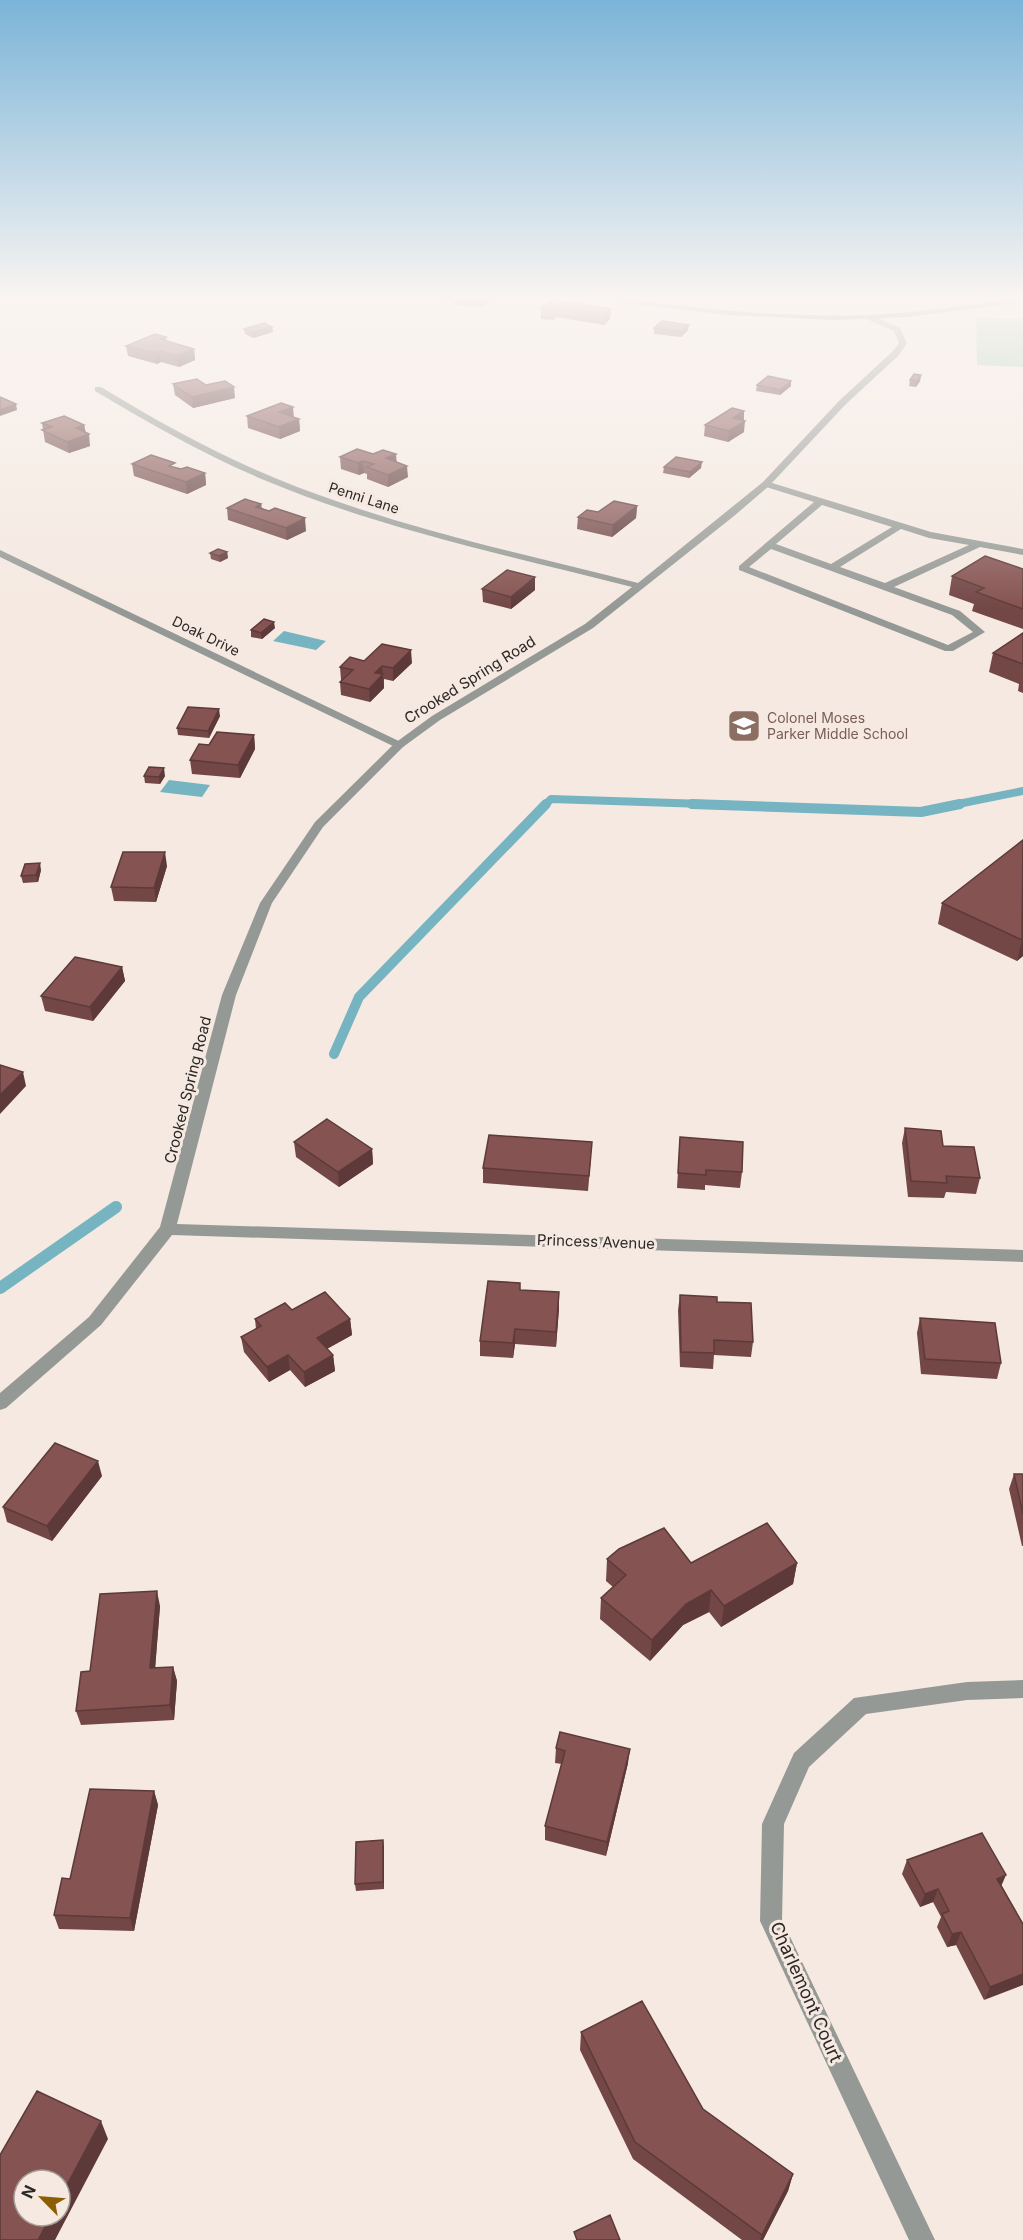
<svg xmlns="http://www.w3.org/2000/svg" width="1023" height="2240" font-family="Inter,sans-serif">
  <rect width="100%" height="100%" fill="#f5e9e1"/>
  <path fill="#a4ceb3" d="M976,318L1023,319V367L977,365Z"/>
  <path fill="#75b4c0" d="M284,631L326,641L316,650L273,641Z
    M169,780L210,785L202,797L160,792Z"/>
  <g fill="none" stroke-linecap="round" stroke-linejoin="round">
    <path stroke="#75b4c0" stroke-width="8" d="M545,805L551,799L735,805
      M953,805L1023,791"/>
    <path stroke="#75b4c0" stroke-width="10" d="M692,804L921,812L960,804
      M334,1054L359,997L546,804"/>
    <path stroke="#75b4c0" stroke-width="12" d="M0,1288L116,1207"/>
    <path fill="#959995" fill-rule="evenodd" d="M763,482H769L931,532L1023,549V555L980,547L894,587L960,611L985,632L953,651H945L739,570V566L814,502L763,486ZM822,505L892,527L831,564L776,544ZM901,529L929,538L969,545L885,583L840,567ZM771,549L952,615L973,632L948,645L749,567Z
      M0,550L403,743L405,745L403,747H395L0,557Z"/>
    <path fill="#959995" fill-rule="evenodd" d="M866,315H872L900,328L907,343L899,355L845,405L769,486L734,516L593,628L440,720L403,747L323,827L272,903L236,995L177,1224L1023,1250V1262L172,1235L101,1325L6,1408L0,1410V1393L89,1317L160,1227L222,995L260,903L315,822L395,743L432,716L585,624L632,587C510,556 385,530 269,482C208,457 151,424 95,391V387H101C157,421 214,453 275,478C391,526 516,552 638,583L763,482L839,401L893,351L899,343L894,331L866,319Z
      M1023,1680V1698L967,1700L866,1714L809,1767L784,1824L782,1920L935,2240H909L760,1921L762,1824L794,1753L854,1698L967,1682Z"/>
    <path fill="#6c716c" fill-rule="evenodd" d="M586,296H604C691,308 780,318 868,315C920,313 972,304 1023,298V302L907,317L833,320L728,315L625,303Z"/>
  </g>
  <path fill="#724746" d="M426,296H492V300L483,307L454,305V302L426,298Z
    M553,299L611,309L610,319L604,325L556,317L553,320L541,319V308Z
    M272,327L273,332L253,338L245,334L244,329Z
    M654,328L688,330L681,337L654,334Z
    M166,337L167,341L194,349L195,360L179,367L161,362L157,364L128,356L126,346Z
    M921,375L920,381L916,387L909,386L910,380Z
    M173,384L206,385L235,398L193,408L175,395Z
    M757,385L791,386L780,395L756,391Z
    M744,411V432L728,442L704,436L705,425Z
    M247,416L294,417L299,419L300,431L280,439L248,428Z
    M42,423L84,425L86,433L90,446L69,453L45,442Z
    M340,457L396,462L408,477L388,487L367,479V474L364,473L359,475L341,469Z
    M132,464L176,468L181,469L205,473L206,485L187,494L134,476Z
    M664,467L701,468L689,478L663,473Z
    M261,504L262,508L269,511L306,531L287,540L228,520L227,508Z
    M637,506L636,518L612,537L577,529L578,517Z
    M227,552L228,558L220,562L211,559L210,553Z
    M1023,569V629L972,611L974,604L949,595L952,576Z
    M535,577V590L511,609L483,602L482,589Z
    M275,628L262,639L251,637V630Z
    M1023,633V693L1018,691L1019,684L989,672L993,653Z
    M364,661L412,663L393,681L384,679V688L370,702L341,695L340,682L342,680H341L340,667Z
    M220,716L209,738L178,735L177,728Z
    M254,735L255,749L240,778L192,774L190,760Z
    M144,776H165L160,784L145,783Z
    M1023,840V956L1017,961L938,924L942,903Z
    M167,866L156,902L114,901L111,887Z
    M41,870L38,882L23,883L21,876Z
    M122,967L125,981L93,1021L45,1011L41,996Z
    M905,1128L943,1146L980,1178L976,1194L946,1192L944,1198L908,1197L902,1143Z
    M680,1137L742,1172L740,1188L705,1185V1190L677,1188Z
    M294,1142L372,1149L373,1164L339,1187L296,1157Z
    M591,1157L588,1191L483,1183V1168Z
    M520,1283V1290L559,1308L556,1347L515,1344L513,1358L480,1356V1341Z
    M680,1295L717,1302L753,1342L751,1357L714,1355L713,1369L680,1367L678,1310Z
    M292,1310L350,1319L352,1335L327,1349L333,1355L335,1371L305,1387L290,1370L269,1382L244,1352L241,1337L256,1329L255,1319Z
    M920,1318L1001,1363L997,1379L921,1374L917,1333Z
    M1014,1474H1023V1546H1022L1009,1489Z
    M102,1476L52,1541L7,1522L3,1507Z
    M607,1559L691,1563H797L793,1584L721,1627L709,1612L683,1625L650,1661L600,1619L601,1598L613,1587L606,1581Z
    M160,1606L155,1668L173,1667L177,1681L174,1720L81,1725L76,1711L90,1671Z
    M556,1748L628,1763L606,1856L545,1840V1826L562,1764L555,1763Z
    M154,1791L158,1805L134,1931L59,1929L54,1915Z
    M384,1847V1889L356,1891L355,1884Z
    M907,1860L1002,1886L1023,1924L984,2000L956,1945L947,1947L937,1927L941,1917L933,1902L920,1907L902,1874Z
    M581,2032L703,2109L793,2174L788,2191L763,2240H742L633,2159L580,2050Z"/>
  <path fill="#5d3a39" d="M483,296H492V300L483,307Z
    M557,307L556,317L553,320V310Z
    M611,309L610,319L604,325V314Z
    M689,325L688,330L681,337V332Z
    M272,327L273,332L253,338L252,332Z
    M194,349L195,360L179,367L177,356Z
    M160,351L161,362L157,364L155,353Z
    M921,375L920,381L916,387L917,381Z
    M791,381V386L780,395V390Z
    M234,387L235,398L193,408L192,397Z
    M16,404L17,410L0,416V410Z
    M293,407L294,418L279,412Z
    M744,411L743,422L745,421L744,432L728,442L729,431L733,418Z
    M299,419L300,431L280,439L279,427Z
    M84,425L86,435L89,434L90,446L69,453L67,442L76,428Z
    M396,454L397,466L386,458Z
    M363,461L364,473L359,475L358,463Z
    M702,462L701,468L689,478L690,472Z
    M407,466L408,477L388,487V475Z
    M205,473L206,485L187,494L186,482Z
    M637,506L636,518L612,537L613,525Z
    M305,518L306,531L287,540L286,528Z
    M227,552L228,558L220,562L219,556Z
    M535,577V590L511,609V597Z
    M274,622L275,628L262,639L261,633Z
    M411,650L412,663L393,681V668Z
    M382,666L384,688L370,702L369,689L375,673Z
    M219,709L220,716L209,738L208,731Z
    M254,735L255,749L240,778L238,765Z
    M164,768L165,776L160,784L159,777Z
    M165,852L167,866L156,902L154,888Z
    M40,863L41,870L38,882L36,875Z
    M1023,939V956L1017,961L1022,940Z
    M122,967L125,981L93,1021L90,1007Z
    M23,1072L26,1086L0,1114V1095Z
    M372,1149L373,1164L339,1187L338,1172Z
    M559,1292V1308L556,1347V1332Z
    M350,1319L352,1335L319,1353L317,1338Z
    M515,1329V1344L513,1358V1343Z
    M288,1355L290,1370L269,1382L267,1367Z
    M333,1355L335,1371L305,1387L304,1372Z
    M98,1461L102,1476L52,1541L47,1526Z
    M797,1563L793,1584L721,1627L724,1606Z
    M711,1590L709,1612L683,1625L650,1661L652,1640L686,1604Z
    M157,1591L160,1606L154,1683L150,1668Z
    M173,1667L177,1681L174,1720L170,1705Z
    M630,1749L628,1763L606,1856L607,1842Z
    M154,1791L158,1805L134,1931L130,1918Z
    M383,1840L384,1847V1889L383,1882Z
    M1006,1875L1000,1889L997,1879Z
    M938,1889L933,1902L920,1907L925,1894Z
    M961,1932L956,1945L947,1947L952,1934Z
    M1023,1974V1985L984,2000L990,1987Z
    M101,2121L108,2139L55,2240H38L51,2216H60V2198Z
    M793,2174L788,2191L763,2240H760L762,2235Z"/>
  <path fill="#855351" stroke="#5d3a39" stroke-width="1.5" d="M553,299L611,309L604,314L557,307L553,310L541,308Z
    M662,321L689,325L681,332L654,328Z
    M264,323L272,327L252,332L244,329Z
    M155,334L166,337L160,339L194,349L177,356L160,351L155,353L126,346Z
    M914,374L921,375L917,381L910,380Z
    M768,376L791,381L780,390L757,385Z
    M197,379L206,385L225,381L234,387L192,397L173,384Z
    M0,397L16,404L0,410Z
    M281,403L293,407L279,412L299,419L279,427L247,416Z
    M732,408L744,411L733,418L745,421L729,431L705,425Z
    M64,416L84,425L76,428L89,434L67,442L42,430L52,427L42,423Z
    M357,449L373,454L383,450L396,454L386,458L407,466L388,475L367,467L374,464L363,461L358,463L340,457Z
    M151,455L175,463L169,466L181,469L187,467L205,473L186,482L132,464Z
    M676,457L702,462L690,472L664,467Z
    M245,499L261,504L256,507L269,511L275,508L305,518L286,528L227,508Z
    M614,501L637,506L613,525L578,517L587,510L598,512Z
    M218,549L227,552L219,556L210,553Z
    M985,556L1023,569V609L976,592L984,588L952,576Z
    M507,570L535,577L511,597L482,589Z
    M264,619L274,622L261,633L251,630Z
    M1023,633V664L993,653Z
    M382,644L411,650L393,668L382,666L375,673L383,674L369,689L340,682L353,670L340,667L350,657L364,661Z
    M188,707L219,709L208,731L177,728Z
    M217,732L254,735L238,765L190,760L199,744L209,745Z
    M149,767L164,768L159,777L144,776Z
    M1023,840L1022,940L942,903Z
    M123,852H165L154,888L111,887Z
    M40,863L36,875L21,876L25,864Z
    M75,957L122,967L90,1007L41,996Z
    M0,1065L23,1072L0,1095Z
    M327,1119L372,1149L338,1172L294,1142Z
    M905,1128L941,1131L943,1146L974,1147L980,1178L946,1176L947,1183L911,1181Z
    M489,1135L592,1142L589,1176L483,1168Z
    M680,1137L743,1142L742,1172L706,1170V1175L678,1173Z
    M488,1281L520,1283V1290L559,1292L556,1332L515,1329L513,1343L480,1341Z
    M325,1292L350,1319L317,1338L333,1355L304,1372L288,1355L267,1367L241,1337L261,1326L255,1319L285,1303L292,1310Z
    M680,1295L717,1297V1302L751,1303L753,1342L714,1340V1353L681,1352Z
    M920,1318L995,1323L1001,1363L925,1359Z
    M55,1443L98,1461L47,1526L3,1507Z
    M1014,1474H1023V1514Z
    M767,1523L797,1563L724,1606L711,1590L686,1604L652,1640L601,1598L626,1575L607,1559L619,1549L664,1528L691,1563Z
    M157,1591L150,1668L173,1667L170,1705L76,1711L81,1672L90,1671L100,1594Z
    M560,1732L630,1749L607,1842L545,1826L565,1751L556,1748Z
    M90,1789L154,1791L130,1918L54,1915L62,1878L70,1879Z
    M982,1833L1006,1875L997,1879L1023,1924V1974L990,1987L961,1932L952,1934L942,1914L949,1911L938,1889L925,1894L907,1860Z
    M383,1840V1882L355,1884L356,1842Z
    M642,2001L703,2109L793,2174L762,2235L635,2142L581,2032Z
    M37,2091L101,2121L60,2198V2180H24V2216H51L38,2240H0V2155Z
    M610,2215L620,2240H577L574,2232Z"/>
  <linearGradient id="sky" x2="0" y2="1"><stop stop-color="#7ab4d8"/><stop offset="0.49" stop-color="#faf5f2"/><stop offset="1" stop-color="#faf5f2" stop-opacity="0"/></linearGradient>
  <rect width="1023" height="609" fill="url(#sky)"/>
  <defs>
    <symbol id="school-square" viewBox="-11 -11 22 22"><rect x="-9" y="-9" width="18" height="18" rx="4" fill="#8d6e63" stroke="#f5e9e1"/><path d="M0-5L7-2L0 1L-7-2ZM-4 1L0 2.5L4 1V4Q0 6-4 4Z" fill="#fff"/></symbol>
  </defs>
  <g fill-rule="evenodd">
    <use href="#school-square" x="725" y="707" width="38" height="38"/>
  </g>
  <g text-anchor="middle" stroke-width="6" stroke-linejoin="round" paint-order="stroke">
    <g font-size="14" fill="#2c2825" stroke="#f5e9e1">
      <text transform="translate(364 498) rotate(18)" y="5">Penni Lane</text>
      <text transform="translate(206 636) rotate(26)" y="5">Doak Drive</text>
    </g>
    <g font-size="14" fill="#785e54" stroke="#f5e9e1" text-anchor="start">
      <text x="767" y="723">Colonel Moses<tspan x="767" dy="16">Parker Middle School</tspan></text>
    </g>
    <g font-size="15" fill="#2c2825" stroke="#f5e9e1">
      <text transform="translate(470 680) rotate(-32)" y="5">Crooked Spring Road</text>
      <text transform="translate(188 1090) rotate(-76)" y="5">Crooked Spring Road</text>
      <text transform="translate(596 1242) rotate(2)" y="5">Princess Avenue</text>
    </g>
    <g font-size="18" fill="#2c2825" stroke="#f5e9e1">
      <text transform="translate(806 1992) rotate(66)" y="6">Charlemont Court</text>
    </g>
  </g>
  <g transform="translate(42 2198) rotate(295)"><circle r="28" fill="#f5e9e1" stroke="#a59c96" stroke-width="1.5"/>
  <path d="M0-4.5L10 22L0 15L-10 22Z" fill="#8b5e03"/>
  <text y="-9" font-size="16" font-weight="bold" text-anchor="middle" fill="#2c2825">N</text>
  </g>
</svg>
